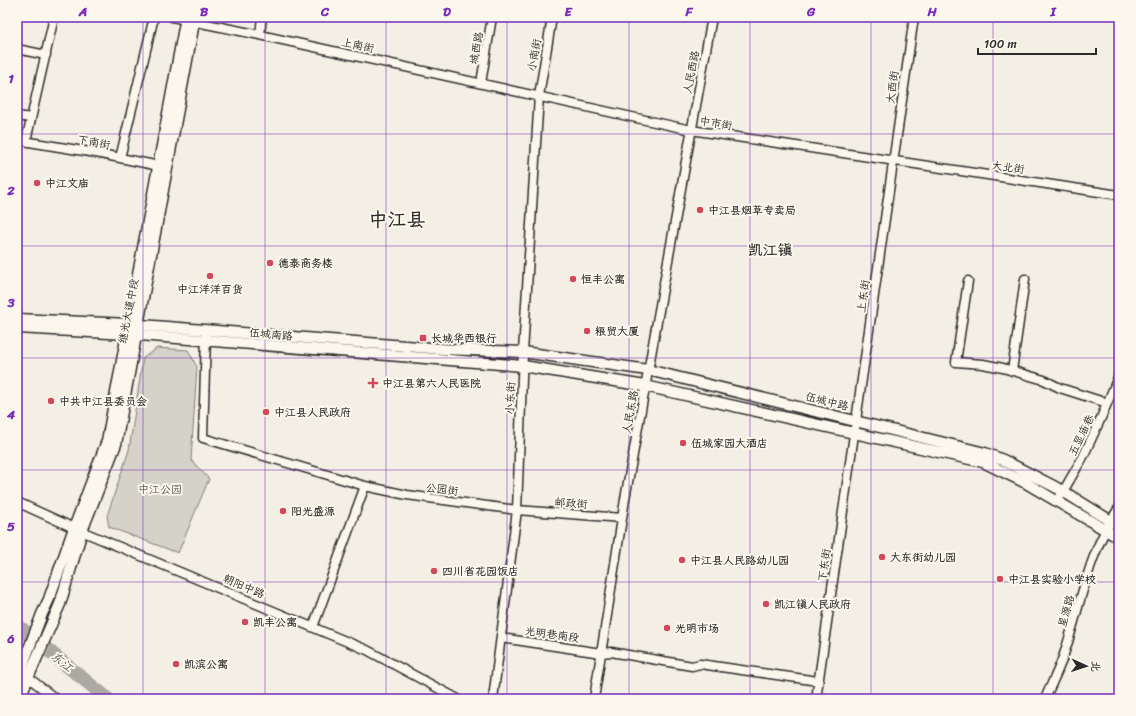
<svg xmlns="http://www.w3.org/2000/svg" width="1136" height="716" font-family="Sriracha,'LXGW WenKai TC',sans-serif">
  <rect width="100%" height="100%" fill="#f3efe4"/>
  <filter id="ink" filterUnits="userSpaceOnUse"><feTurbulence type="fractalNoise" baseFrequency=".025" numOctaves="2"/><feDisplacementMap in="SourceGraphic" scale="8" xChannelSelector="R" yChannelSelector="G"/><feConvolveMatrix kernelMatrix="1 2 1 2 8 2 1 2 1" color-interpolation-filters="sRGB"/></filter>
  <g filter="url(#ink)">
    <path fill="#d5d2c9" stroke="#807e7a" d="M157,348L188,350L197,367L191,460L209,479L178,553L109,527L107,516L129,450L143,358Z"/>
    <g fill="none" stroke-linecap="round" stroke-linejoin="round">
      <path stroke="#aca9a2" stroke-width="14" d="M17,625L108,699"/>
      <defs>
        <path id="minor" d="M172,17L260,35L691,130L1119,195
          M260,35L262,17
          M17,49L46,55
          M481,83L492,17
          M17,116L31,118
          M17,140L96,153L164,167
          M26,141L54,17
          M120,158L154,17
          M968,281L956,362L983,364L1003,368L1044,380L1060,388L1107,403
          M206,336L203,438L365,486L407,495L517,510L622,518
          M1012,371L1025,279
          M17,502L74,528L367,650L458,699
          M1057,502L1083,457L1101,418L1119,375
          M313,627L365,486
          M501,638L601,653L611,652L692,666L700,664L818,681
          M25,675L56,699
          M493,699L517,510L523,352L539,96L552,17
          M594,699L625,499L712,17
          M816,699L914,17
          M1045,699C1052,682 1061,666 1066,648C1081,602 1090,548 1119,508"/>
        <path id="major" d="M17,319L129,324L443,349L523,352L648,370L985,453L1003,460L1061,490L1119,526
          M17,328L127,334L523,366L645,386L983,462L1026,483L1119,538
          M17,680L42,614L49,599L74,528L107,441L186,17
          M19,699L60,604L82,531L116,444L195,17"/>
      </defs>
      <use href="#minor" stroke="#2b2b2b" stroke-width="11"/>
      <use href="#major" stroke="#2b2b2b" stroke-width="13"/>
      <use href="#minor" stroke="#fbf7ec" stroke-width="8"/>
      <use href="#major" stroke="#fbf7ec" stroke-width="10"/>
    </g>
  </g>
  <path fill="none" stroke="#7b2cbf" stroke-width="1" stroke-opacity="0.55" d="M143,17V699M265,17V699M386,17V699M507,17V699M629,17V699M750,17V699M871,17V699M993,17V699M17,134H1119M17,246H1119M17,358H1119M17,470H1119M17,582H1119"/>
  <g fill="#d1495b" stroke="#fbf7ec" stroke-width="1.5">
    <circle cx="37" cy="183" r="4"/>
    <circle cx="700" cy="210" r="4"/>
    <circle cx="270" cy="263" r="4"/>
    <circle cx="210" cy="276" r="4"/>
    <circle cx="573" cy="279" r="4"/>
    <circle cx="587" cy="331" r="4"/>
    <rect x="419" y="334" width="8" height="8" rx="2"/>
    <path d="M371 377h4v4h4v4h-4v4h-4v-4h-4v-4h4z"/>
    <circle cx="51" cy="401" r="4"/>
    <circle cx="266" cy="412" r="4"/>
    <circle cx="683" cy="443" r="4"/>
    <circle cx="283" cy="511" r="4"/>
    <circle cx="882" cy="557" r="4"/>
    <circle cx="682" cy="560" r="4"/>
    <circle cx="434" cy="571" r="4"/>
    <circle cx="1000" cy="579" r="4"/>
    <circle cx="766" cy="604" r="4"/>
    <circle cx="245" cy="622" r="4"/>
    <circle cx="667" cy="628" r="4"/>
    <circle cx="176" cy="664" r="4"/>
  </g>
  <g text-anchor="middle" stroke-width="4" stroke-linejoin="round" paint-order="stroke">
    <g font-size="11" fill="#2b2b2b" stroke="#fbf7ec">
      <text transform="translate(358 45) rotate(12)" y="4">上南街</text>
      <text transform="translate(476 48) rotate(-80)" y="4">城西路</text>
      <text transform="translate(534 55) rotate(-80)" y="4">小南街</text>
      <text transform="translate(691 72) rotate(-79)" y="4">人民西路</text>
      <text transform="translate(892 87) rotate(-82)" y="4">大西街</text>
      <text transform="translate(716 123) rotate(9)" y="4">中市街</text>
      <text transform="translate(94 142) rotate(10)" y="4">下南街</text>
      <text transform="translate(1008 167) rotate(8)" y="4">大北街</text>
      <text transform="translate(863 296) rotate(-82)" y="4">上东街</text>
      <text transform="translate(128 311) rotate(-79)" y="4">继光大道中段</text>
      <text transform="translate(271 334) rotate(5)" y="4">伍城南路</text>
      <text transform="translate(510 398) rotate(-88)" y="4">小东街</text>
      <text transform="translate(827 401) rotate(14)" y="4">伍城中路</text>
      <text transform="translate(630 412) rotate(-80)" y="4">人民东路</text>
      <text transform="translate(1081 435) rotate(-64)" y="4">五显庙巷</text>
      <text transform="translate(442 489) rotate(7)" y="4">公园街</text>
      <text transform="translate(571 503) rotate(4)" y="4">邮政街</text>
      <text transform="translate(824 565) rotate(-82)" y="4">下东街</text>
      <text transform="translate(244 586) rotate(23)" y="4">朝阳中路</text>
      <text transform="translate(1066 611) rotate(-74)" y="4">星源路</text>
      <text transform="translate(552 634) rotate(8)" y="4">光明巷南段</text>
    </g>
    <g font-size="11" font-weight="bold" fill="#2b2b2b" stroke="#fbf7ec" text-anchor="start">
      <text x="45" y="187">中江文庙</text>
      <text x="708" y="214">中江县烟草专卖局</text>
      <text x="278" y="267">德泰商务楼</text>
      <text x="581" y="283">恒丰公寓</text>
      <text x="210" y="293" text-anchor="middle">中江洋洋百货</text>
      <text x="595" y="335">粮贸大厦</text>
      <text x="431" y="342">长城华西银行</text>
      <text x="382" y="387">中江县第六人民医院</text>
      <text x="59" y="405">中共中江县委员会</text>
      <text x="274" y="416">中江县人民政府</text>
      <text x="691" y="447">伍城家园大酒店</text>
      <text x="291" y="515">阳光盛源</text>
      <text x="890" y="561">大东街幼儿园</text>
      <text x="690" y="564">中江县人民路幼儿园</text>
      <text x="442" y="575">四川省花园饭店</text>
      <text x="1008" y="583">中江县实验小学校</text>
      <text x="774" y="608">凯江镇人民政府</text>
      <text x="253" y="626">凯丰公寓</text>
      <text x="675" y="632">光明市场</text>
      <text x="184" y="668">凯滨公寓</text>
    </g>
    <g font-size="11" fill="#565552" stroke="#fbf7ec">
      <text x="160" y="493">中江公园</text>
    </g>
    <g font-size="12" font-style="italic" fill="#585755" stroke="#fbf7ec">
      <text transform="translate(62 662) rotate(39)" y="4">东江</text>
    </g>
    <g font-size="15" font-weight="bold" fill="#2b2b2b" stroke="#fbf7ec">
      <text x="770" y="255">凯江镇</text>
    </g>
    <g font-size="19" font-weight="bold" fill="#2b2b2b" stroke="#fbf7ec">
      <text x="397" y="226">中江县</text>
    </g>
  </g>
  <rect width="1136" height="716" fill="none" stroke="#fbf7ec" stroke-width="44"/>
  <g transform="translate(1086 666) rotate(93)" stroke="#fbf7ec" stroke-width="3" paint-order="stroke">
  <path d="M0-3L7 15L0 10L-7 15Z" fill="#2b2b2b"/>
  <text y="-6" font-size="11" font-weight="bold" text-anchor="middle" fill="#2b2b2b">北</text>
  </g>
  <path d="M978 48v6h118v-6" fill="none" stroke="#2b2b2b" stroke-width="2"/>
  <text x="984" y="48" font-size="12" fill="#2b2b2b" stroke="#fbf7ec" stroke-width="3" paint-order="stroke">100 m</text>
  <rect x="22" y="22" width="1092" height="672" fill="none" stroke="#7b2cbf" stroke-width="1.5"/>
  <g font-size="13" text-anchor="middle" font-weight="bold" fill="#7b2cbf">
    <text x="83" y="16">A</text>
    <text x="204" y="16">B</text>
    <text x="325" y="16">C</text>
    <text x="447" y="16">D</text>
    <text x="568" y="16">E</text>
    <text x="689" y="16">F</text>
    <text x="811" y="16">G</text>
    <text x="932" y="16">H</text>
    <text x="1053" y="16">I</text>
    <text x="11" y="83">1</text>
    <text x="11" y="195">2</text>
    <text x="11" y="307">3</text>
    <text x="11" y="419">4</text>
    <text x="11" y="531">5</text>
    <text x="11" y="643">6</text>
  </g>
</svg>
